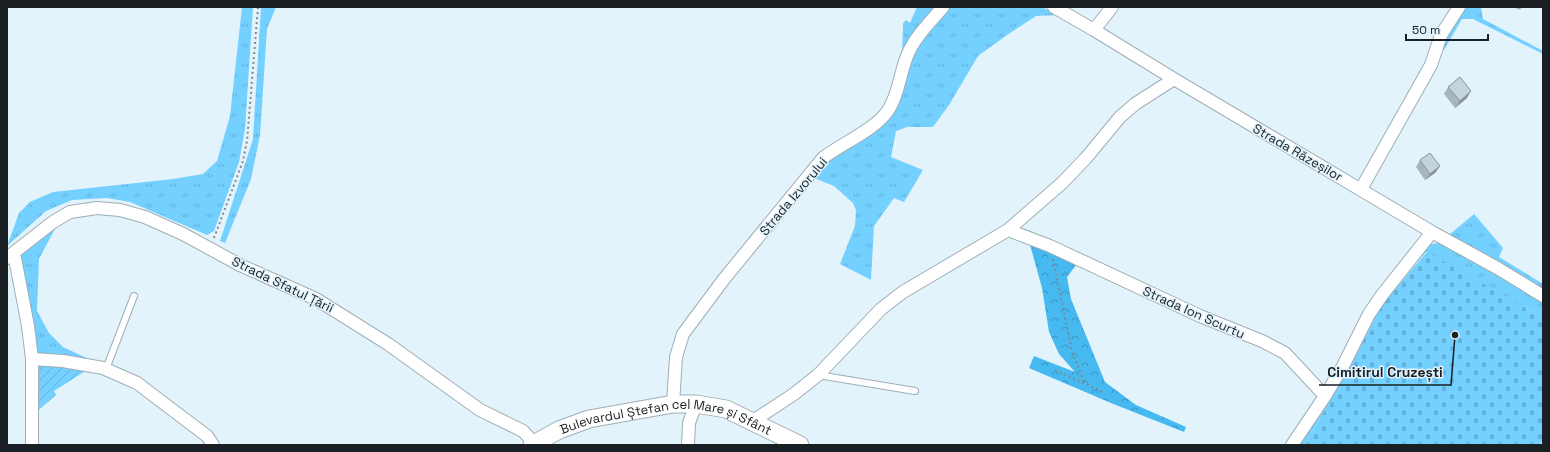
<svg xmlns="http://www.w3.org/2000/svg" width="1550" height="452" font-family="'Space Grotesk',sans-serif">
  <defs>
    <pattern id="grass-tufts" width="24" height="20" patternUnits="userSpaceOnUse"><rect width="24" height="20" fill="#73d0ff"/><path d="M3 7l-1-3M5 7V3M7 7l1-3M15 17l-1-3M17 17v-4M19 17l1-3" fill="none" stroke="#63b2da"/></pattern>
    <pattern id="forest-crowns" width="20" height="18" patternUnits="userSpaceOnUse"><rect width="20" height="18" fill="#45b9f0"/><path d="M2 6a3 3 0 1 1 6 0M12 15a3 3 0 1 1 6 0" fill="none" stroke="#3996c2"/></pattern>
    <pattern id="cemetery-stones" width="16" height="16" patternUnits="userSpaceOnUse"><rect width="16" height="16" fill="#73d0ff"/><path d="M2 7V4a2 2 0 0 1 4 0v3zM10 15v-3a2 2 0 0 1 4 0v3z" fill="#63b2da"/></pattern>
    <pattern id="garden-furrows" width="10" height="10" patternUnits="userSpaceOnUse"><rect width="10" height="10" fill="#73d0ff"/><path d="M-1 1l2-2M0 10L10 0M9 11l2-2" fill="none" stroke="#63b2da"/></pattern>
  </defs>
  <rect width="100%" height="100%" fill="#e3f3fc"/>
  <path fill="url(#grass-tufts)" d="M242,7H253L245,129L239,162L214,231L207,235L130,202L107,198L72,200L46,211L7,246L19,213L30,202L53,192L173,179L203,174L217,161L230,116Z
    M261,7H276L267,29L260,135L251,179L225,243L220,241L253,139Z
    M917,7H939L902,60L903,23L906,20L910,23Z
    M947,7H1042L1058,15L1036,16L1007,35L978,56L949,105L933,127H907L896,131L891,157L923,170L904,202L894,198L874,226L871,280L840,264L855,226L856,210L853,203L834,186L814,178L834,154L876,127L922,36Z
    M1462,7H1481L1483,19L1543,51V54L1473,19H1462L1444,50L1440,45Z
    M1474,214L1503,248L1499,257L1543,284V292L1449,235Z
    M58,223L39,259L37,311L49,333L63,347L91,360L45,356L37,352L17,256Z
    M1439,243L1462,253L1543,302V318L1426,252L1382,304L1357,353L1305,445H1296L1379,304L1429,244Z"/>
  <path fill="url(#forest-crowns)" d="M1029,241L1077,264L1067,277L1071,299L1105,382L1136,405L1186,427L1184,432L1111,403L1029,368L1034,356L1075,372L1059,354L1049,332L1042,288Z"/>
  <path fill="url(#cemetery-stones)" d="M1427,252L1543,318V440L1540,445H1305L1357,353L1382,304Z"/>
  <path fill="url(#garden-furrows)" d="M37,364L90,368L54,391L56,395L34,414Z"/>
  <g fill="none" stroke-linecap="round" stroke-linejoin="round">
    <defs>
      <path id="lane" d="M106,369L134,296
        M818,375L915,391"/>
      <path id="street" d="M1054,7L1094,30L1174,79L1432,232L1499,269L1543,296
        M1094,30L1112,7
        M1361,189L1431,65L1441,35L1459,7
        M1008,230L1050,246L1200,316L1262,341L1285,353L1325,396
        M14,253L28,326L32,359V445
        M7,258L53,222L70,212L97,208L120,210L145,217L183,234L240,265L316,299L388,344L480,410L523,431L534,443
        M32,359L63,361L103,368L137,383L207,436L213,445
        M673,404L676,357L683,334L724,279L823,158C842,143 877,129 889,109C899,93 900,73 907,56C914,38 930,22 943,7
        M753,421L794,394L818,375L881,309L903,292L1008,230L1062,183L1086,158L1120,117L1135,104L1174,79
        M688,445L689,423L696,404
        M1292,445L1325,396L1343,366L1369,314L1382,295L1432,232"/>
      <g id="secondary">
        <path id="s1" d="M532,445L559,430L589,419L673,404H696L726,409L800,445"/>
      </g>
    </defs>
    <use href="#lane" stroke="#9faeb6" stroke-width="8"/>
    <use href="#street" stroke="#9faeb6" stroke-width="14"/>
    <use href="#secondary" stroke="#9faeb6" stroke-width="19"/>
    <path stroke="#7e898f" stroke-width="2" stroke-dasharray="2 3" stroke-linecap="butt" d="M214,238L243,161L247,141L258,7
      M1053,259L1072,352L1085,384
      M1055,370L1103,392"/>
    <use href="#lane" stroke="#fff" stroke-width="6"/>
    <use href="#street" stroke="#fff" stroke-width="12"/>
    <use href="#secondary" stroke="#fff" stroke-width="17"/>
  </g>
  <path fill="#a9b5bd" d="M1513,7H1522L1520,10Z
    M1448,87L1467,98L1455,108L1444,94Z
    M1420,160L1440,166L1435,173L1425,180L1416,167Z"/>
  <path fill="#89949a" d="M1471,91L1467,98L1455,108L1460,101Z
    M1440,166L1435,173L1425,180L1430,174Z"/>
  <path fill="#c4d3dc" stroke="#89949a" d="M1460,77L1471,91L1460,101L1448,87Z
    M1430,153L1440,166L1430,174L1420,160Z"/>
  <g text-anchor="middle" stroke-width="3" stroke-linejoin="round" paint-order="stroke">
    <g font-size="13" fill="#191f22" stroke="#e3f3fc">
      <text transform="translate(1298 152) rotate(30)" y="5">Strada Răzeșilor</text>
      <text transform="translate(793 196) rotate(-50)" y="5">Strada Izvorului</text>
      <text transform="translate(283 284) rotate(26)" y="5">Strada Sfatul Țării</text>
      <text transform="translate(1194 312) rotate(24)" y="5">Strada Ion Scurtu</text>
      <text dy="5" stroke="none"><textPath href="#s1" startOffset="142">Bulevardul Ștefan cel Mare și Sfânt</textPath></text>
    </g>
  </g>
  <path fill="none" stroke="#191f22" stroke-width="1.5" d="M1455 335L1451 385H1319"/>
  <circle fill="#191f22" stroke="#e3f3fc" stroke-width="1.5" cx="1455" cy="335" r="4"/>
  <g font-size="14" text-anchor="middle" font-weight="bold" fill="#191f22" stroke="#e3f3fc" stroke-width="3" stroke-linejoin="round" paint-order="stroke">
    <text x="1385" y="377">Cimitirul Cruzești</text>
  </g>
  <rect width="1550" height="452" fill="none" stroke="#191f22" stroke-width="16"/>
  <path d="M1406 34v6h82v-6" fill="none" stroke="#191f22" stroke-width="2"/>
  <text x="1412" y="34" font-size="12" fill="#191f22" stroke="#e3f3fc" stroke-width="3" paint-order="stroke">50 m</text>
</svg>
